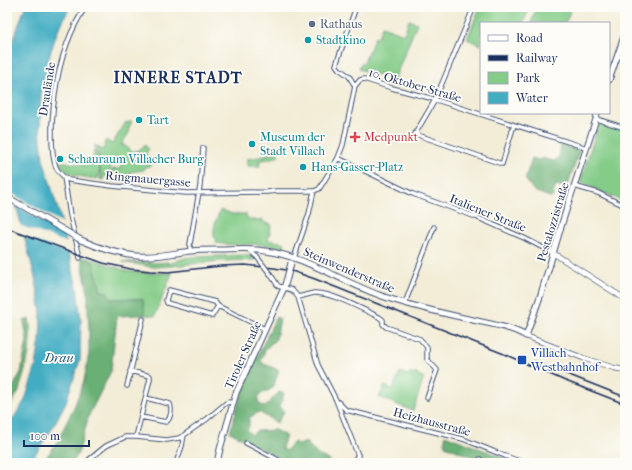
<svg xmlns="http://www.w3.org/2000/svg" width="632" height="470" font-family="'IM FELL French Canon',serif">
  <rect width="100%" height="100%" fill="#fdfcf7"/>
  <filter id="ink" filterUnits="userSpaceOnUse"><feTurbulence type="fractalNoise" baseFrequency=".025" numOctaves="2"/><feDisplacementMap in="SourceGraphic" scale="8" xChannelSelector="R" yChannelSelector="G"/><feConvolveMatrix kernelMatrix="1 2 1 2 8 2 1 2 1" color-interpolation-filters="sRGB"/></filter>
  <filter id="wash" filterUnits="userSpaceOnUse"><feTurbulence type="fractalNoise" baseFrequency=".012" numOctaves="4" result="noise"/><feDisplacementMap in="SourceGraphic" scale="16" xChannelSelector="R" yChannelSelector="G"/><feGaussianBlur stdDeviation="0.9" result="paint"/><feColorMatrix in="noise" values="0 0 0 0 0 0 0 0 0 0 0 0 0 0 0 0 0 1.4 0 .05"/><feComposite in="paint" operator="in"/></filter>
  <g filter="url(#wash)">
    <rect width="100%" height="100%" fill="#f3edd7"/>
    <path fill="#84cc88" stroke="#507e73" d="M480,7H530L523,23H481V45L467,39Z
      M537,7H572L565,23H531Z
      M409,20L417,23L394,80L359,69L361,63L363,64L369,50H370L374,38L378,37L382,26L404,34Z
      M600,120L625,128V202L580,182Z
      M130,121L132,122L128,129L130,131L121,145L122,146L123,144L132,152L139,150L145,145L149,150L146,152L147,159L150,158L151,166L144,167V170L130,172L129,182L108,181L107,180L111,178L113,169H120L122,162L119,161V158H111L109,166L111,167L110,176L107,177L104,175L103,180L100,179C101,167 101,157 94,145L103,150L105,146L104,145L106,140L112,144L126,122L128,123Z
      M94,149C99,157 102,171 97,179C79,176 71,177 57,163L65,162L90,166L91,164H95V161L93,160Z
      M277,152L279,156L277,157L259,161L260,166H247V159L260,157V156Z
      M220,210L233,214H246L247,218L252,220H263L264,223L271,224V226L268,240L285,243L283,248C275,246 267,245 258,244C244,244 231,246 217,243C210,232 216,222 220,210Z
      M246,255L253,257L254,260L219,261L173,266L154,267L122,262L158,263L168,262V264L176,262V261L185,258L193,257Z
      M92,259L127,271L149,273H172L155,316L145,315L142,299H110L101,291Z
      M400,372L408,375L409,373L414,375L415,373L424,378L413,411L379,397L385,386L393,389Z"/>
    <path fill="#6bb074" stroke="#437069" d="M561,145L576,149L579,150V152L567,188L556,185L552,198L534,191L525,179L532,158L539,160L541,158L554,161L559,156Z
      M81,257L92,259L101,291L108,292L110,299H143L145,315L117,316L111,371L89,415L79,451L73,463H42L56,444L74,407L84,381L89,353V329L88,312V293Z
      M276,317L280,319L276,339L265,350L261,361L264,364L279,370L273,388L259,395L258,403L265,407L279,392L284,393L280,406L284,412L277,423L259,412L249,418V426L247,430L252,435L256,431L275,430L286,436L282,448L285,451L294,442L299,445L306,442L318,455L331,461L330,463H288L230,432L239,401L256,359Z
      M29,319L31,329L29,353L24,374L18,393L7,412V399L21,372L27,340L24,321Z
      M445,435L517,463H488L445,446Z"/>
    <path fill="#43adc2" stroke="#2f6e90" d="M25,7H71L68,11L57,33L49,57L41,93L40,129L43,159L60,216L77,288L81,321L80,360L66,402L51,431L30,462L7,463V428L25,400L36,366L40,339L41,314L36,281L18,213L7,179V64L12,43Z"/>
    <path fill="#f3edd7" d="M9,192L64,224L67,235L13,204Z
      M19,225L68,243L71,254L22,236Z"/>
  </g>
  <g filter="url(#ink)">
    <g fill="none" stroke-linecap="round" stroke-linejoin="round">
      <defs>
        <path id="minor" d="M86,7C82,12 79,17 76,23C60,54 54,90 52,124C52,137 51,155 56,167C58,173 64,177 69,180L112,186L186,193L267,192L277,191H314L319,189L321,186L338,158L343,145L355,86L360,80L364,79L392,88L430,98L587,148
          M474,7L435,100L415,134L502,164L514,125
          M617,56L625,58
          M355,86L349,76L339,69L336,65L356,7
          M596,119L625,128
          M338,158L413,194L476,217L524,238L553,253
          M64,177L70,215L80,258
          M574,186L598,193L625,206
          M249,250L257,257
          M190,251V244L200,186L203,148
          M294,258L309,214L314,191
          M271,275L278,286L292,290L298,297L318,365L336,400L361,463
          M298,297C303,296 309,294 314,293C331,292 362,309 379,317L383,320V324L386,327L420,339L427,347V359L437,370L427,398
          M405,303L434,227
          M218,306L212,316L167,303L166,300L169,290L215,302L218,306L265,329
          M130,371L150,376V379L136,437
          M127,386L143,319
          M338,402L346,410L463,439L505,456L525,463
          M141,417L166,422C171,419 172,409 170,404L146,398
          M246,443L284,463
          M85,463L106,446L125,437H136L167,440L179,438L184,435L207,419L226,403L229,402L233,403
          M176,463L182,446L184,435
          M352,463L358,455
          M478,463L480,459"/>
        <path id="tertiary" d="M553,253L625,299
          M526,336L583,358L614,368L625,370"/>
        <path id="secondary" d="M609,80L625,34
          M81,240C99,248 117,254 137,256C155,258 173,253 191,251C200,250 209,250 218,250C231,250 245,249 258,250C302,254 338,280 379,295C409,306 442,313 473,320C490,324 511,327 526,336L541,294L563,220L596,119L597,113
          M217,463L220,449L236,393L284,288L287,278"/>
      </defs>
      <use href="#minor" stroke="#3b4c70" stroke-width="5.5"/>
      <use href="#tertiary" stroke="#3b4c70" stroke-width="6"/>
      <use href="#secondary" stroke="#3b4c70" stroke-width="7"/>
      <use href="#minor" stroke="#fff" stroke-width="3.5"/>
      <use href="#tertiary" stroke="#fff" stroke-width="4.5"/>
      <use href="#secondary" stroke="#fff" stroke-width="5"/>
      <path stroke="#1b2f5e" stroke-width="1.5" d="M7,228L103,263L131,269L150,271L168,272L221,266L245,265L274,268L292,271L315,279L383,306L504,354L563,380L625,404
        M534,361L625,397"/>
      <defs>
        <path id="minor-bridge" d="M257,257L271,275"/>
        <path id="secondary-bridge" d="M7,197L81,240
          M287,278L291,263"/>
      </defs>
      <use href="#minor-bridge" stroke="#3b4c70" stroke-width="5.5" stroke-linecap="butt"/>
      <use href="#secondary-bridge" stroke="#3b4c70" stroke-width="7" stroke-linecap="butt"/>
      <use href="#minor-bridge" stroke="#fff" stroke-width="3.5"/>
      <use href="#secondary-bridge" stroke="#fff" stroke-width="5"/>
    </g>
  </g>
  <circle fill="#5c6f8a" stroke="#fdfcf7" stroke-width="1.5" cx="312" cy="24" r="4"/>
  <g fill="#0f9aa8" stroke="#fdfcf7" stroke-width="1.5">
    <circle cx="308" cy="40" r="4"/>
    <circle cx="139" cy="120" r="4"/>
    <circle cx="252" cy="144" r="4"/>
    <circle cx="60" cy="159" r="4"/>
    <circle cx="303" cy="167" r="4"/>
  </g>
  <path fill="#e0444e" stroke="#fdfcf7" stroke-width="1.5" d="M353 131h4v4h4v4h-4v4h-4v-4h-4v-4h4z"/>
  <rect fill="#1a4fb4" stroke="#fdfcf7" stroke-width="1.5" x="517" y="355" width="10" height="10" rx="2"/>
  <g text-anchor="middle" stroke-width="3.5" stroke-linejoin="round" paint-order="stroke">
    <g font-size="12" fill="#4e5e75" stroke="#fdfcf7" text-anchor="start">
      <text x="320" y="28">Rathaus</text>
    </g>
    <g font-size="12" fill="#0d838f" stroke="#fdfcf7" text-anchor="start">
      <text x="316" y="44">Stadtkino</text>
      <text x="147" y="124">Tart</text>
      <text x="260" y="141">Museum der<tspan x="260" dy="14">Stadt Villach</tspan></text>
      <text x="68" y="163">Schauraum Villacher Burg</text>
      <text x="311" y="171">Hans-Gasser-Platz</text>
    </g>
    <g font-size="12" fill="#1b2f5e" stroke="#fdfcf7">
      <text transform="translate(415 85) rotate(16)" y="4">10. Oktober-Straße</text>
      <text transform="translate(47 89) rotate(-81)" y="4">Draulände</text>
      <text transform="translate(148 179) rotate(5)" y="4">Ringmauergasse</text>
      <text transform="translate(488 213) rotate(22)" y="4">Italiener Straße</text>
      <text transform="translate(553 222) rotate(-73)" y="4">Pestalozzistraße</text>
      <text transform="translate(349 270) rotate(23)" y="4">Steinwenderstraße</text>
      <text transform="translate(243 355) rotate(-66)" y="4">Tiroler Straße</text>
      <text transform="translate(432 422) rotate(15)" y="4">Heizhausstraße</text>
    </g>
    <g font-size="12" fill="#be3a42" stroke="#fdfcf7" text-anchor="start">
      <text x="364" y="141">Medpunkt</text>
    </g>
    <g font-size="12" fill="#164399" stroke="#fdfcf7" text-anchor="start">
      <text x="531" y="357">Villach<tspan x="531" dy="14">Westbahnhof</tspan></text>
    </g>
    <g font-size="13" font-style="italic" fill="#295b81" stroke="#fdfcf7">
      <text x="59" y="362">Drau</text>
    </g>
    <g font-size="16" font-weight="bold" letter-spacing="1" fill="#1b2f5e" stroke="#fdfcf7">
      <text x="178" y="83">INNERE STADT</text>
    </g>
  </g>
  <rect width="632" height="470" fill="none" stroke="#fdfcf7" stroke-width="24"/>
  <rect x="480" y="22" width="130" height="92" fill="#fdfcf7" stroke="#a3aaba"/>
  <rect x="488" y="35" width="20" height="6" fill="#ffffff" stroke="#a3aaba"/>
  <text x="516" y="42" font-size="12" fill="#1b2f5e">Road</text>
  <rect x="488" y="55" width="20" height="6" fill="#1b2f5e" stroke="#a3aaba"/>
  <text x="516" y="62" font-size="12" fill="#1b2f5e">Railway</text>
  <rect x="488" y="72" width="20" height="12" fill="#84cc88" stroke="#a3aaba"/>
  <text x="516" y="82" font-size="12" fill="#1b2f5e">Park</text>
  <rect x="488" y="92" width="20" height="12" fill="#43adc2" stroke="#a3aaba"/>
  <text x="516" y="102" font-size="12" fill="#1b2f5e">Water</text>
  <path d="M24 440v6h65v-6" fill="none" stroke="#1b2f5e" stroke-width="2"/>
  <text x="30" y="440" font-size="12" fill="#1b2f5e" stroke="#fdfcf7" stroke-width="3" paint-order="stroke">100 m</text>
</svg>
